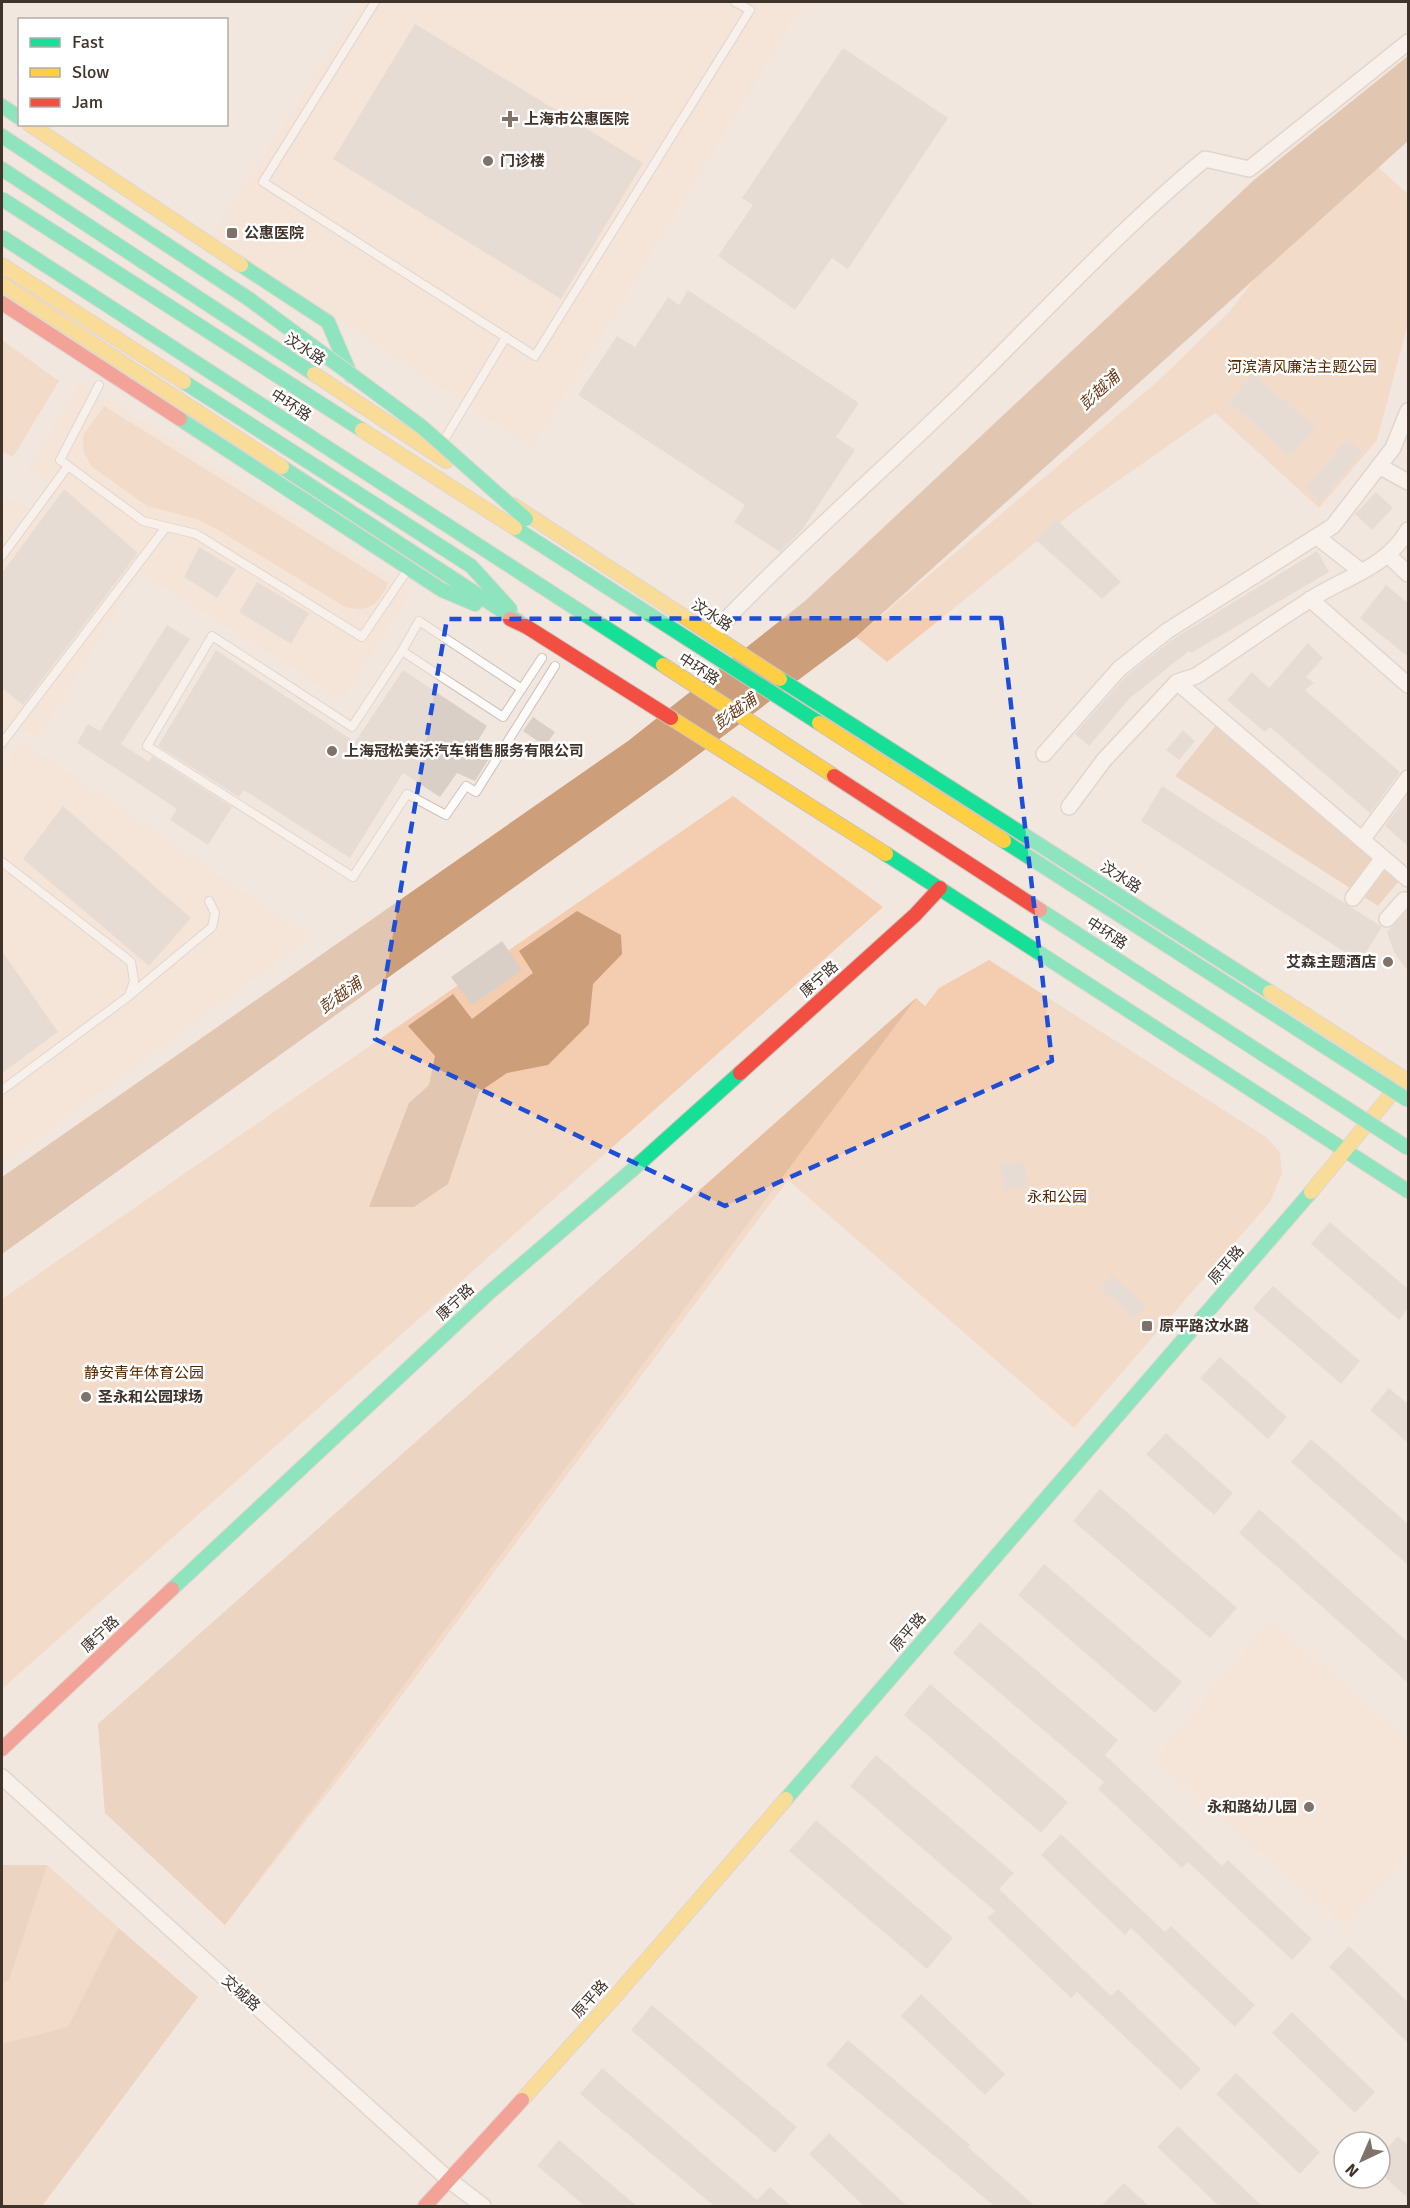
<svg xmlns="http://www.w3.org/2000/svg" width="1410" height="2208" font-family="Signika,'Noto Sans SC',sans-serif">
  <rect width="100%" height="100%" fill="#f2e7df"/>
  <path fill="#f8e1d1" d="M362,2H804L533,448L212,236Z
    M80,382L412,591L342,700L140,572L38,740L21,727L2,757V550L51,484L28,468Z
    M2,495L29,508L2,545Z
    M22,741L311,937L2,1165V769Z
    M1270,1620L1408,1740V1855L1345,1927L1155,1759Z"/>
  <path fill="#f4ccaf" d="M1376,165L1408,194V324L1377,440L1319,508L1215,413L1076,510L887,662L856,637L1158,381L1230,311L1285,240Z
    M2,340L59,381L13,457L2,452Z
    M104,406L388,583C379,605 368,613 345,607L213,527L196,519L147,506L91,466L84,453L83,435Z
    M733,796L883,907L2,1689V1299Z
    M989,960L1266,1137L1280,1152L1282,1173L1270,1202L1074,1428L788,1180L355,1758L225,1925L105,1813L98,1724L916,998L925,1006L939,988Z
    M47,1865L198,1997L42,2206H2V1873H20Z"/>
  <path fill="#e5bd9f" d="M1217,724L1399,881L1378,906L1175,776Z
    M916,998L225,1925L105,1813L98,1724Z
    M2,1865H47L9,1980L2,1984Z
    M118,1928L198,1997L42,2206H2V2044L68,2027Z"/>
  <path fill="#cc9e7a" d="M1408,56V141L856,637L671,775L2,1254V1177L628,741L805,601L1254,180Z
    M577,911L621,935L622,954L593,984L589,1024L548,1065L507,1073L479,1092L448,1184L414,1207H369L409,1103L429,1085L435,1056L408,1026L453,994L472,1019L533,973L519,951Z"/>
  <path fill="#dacfc7" d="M415,24L643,163L561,299L333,159Z
    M843,48L948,118L848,269L832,258L795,310L718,256L753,205L742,198Z
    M688,290L859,403L836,437L855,450L802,530L780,552L734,522L745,505L578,395L617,336L635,347L668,297L679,305Z
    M1253,373L1315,428L1291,457L1229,402Z
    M1347,439L1362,452L1320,502L1305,488Z
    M64,489L138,553L23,705L2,688V573Z
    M1376,492L1393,508L1372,530L1355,514Z
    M1056,519L1121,582L1102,599L1036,540Z
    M199,547L236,569L217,598L184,577Z
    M1317,551L1329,572L1191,653L1189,651L1130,698L1089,746L1075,734L1126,676L1173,639Z
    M257,582L309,613L291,644L239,612Z
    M1386,585L1408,603V657L1360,618Z
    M167,625L190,639L121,744L149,762L152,756L232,807L208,845L170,820L177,809L77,743L88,724L100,731Z
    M1308,643L1323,658L1306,677L1314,683L1305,690L1400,772L1370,813L1270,727L1265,732L1227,700L1252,672L1269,688Z
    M216,650L355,742L403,670L487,726L475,745L490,757L475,781L457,773L440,797L403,773L350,858L244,790L239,797L158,746Z
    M533,717L555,732L545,746L523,731Z
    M1183,730L1195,741L1179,760L1166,750Z
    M1162,786L1382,927L1360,962L1141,821Z
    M1408,794V846L1385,826Z
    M63,806L191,918L149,966L23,859Z
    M1408,910V971L1394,952L1387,932Z
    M502,941L522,970L472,1005L451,977Z
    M2,951L58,1032L2,1073Z
    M1024,1161L1028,1186L1005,1190L999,1164Z
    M1330,1222L1408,1289V1308L1399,1320L1311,1244Z
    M1112,1275L1146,1306L1133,1320L1100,1288Z
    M1273,1286L1360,1361L1341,1384L1253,1308Z
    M1220,1357L1287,1417L1268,1439L1200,1378Z
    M1389,1388L1408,1404V1443L1370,1410Z
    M1166,1433L1233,1493L1214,1515L1146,1454Z
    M1311,1439L1408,1524V1565L1291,1462Z
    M1100,1489L1237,1608L1210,1638L1073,1521Z
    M1259,1509L1408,1642V1683L1239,1533Z
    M1044,1564L1182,1682L1155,1713L1018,1595Z
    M980,1622L1118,1740L1105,1755L1222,1866L1228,1860L1312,1939L1292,1960L1188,1862L1182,1868L1098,1789L1104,1782L953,1653Z
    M930,1684L1068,1802L1041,1833L904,1715Z
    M876,1755L1014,1873L999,1889L1111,1996L1118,1989L1201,2069L1181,2090L1077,1992L1071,1998L987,1918L995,1911L850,1786Z
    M816,1820L953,1938L927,1969L789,1851Z
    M1061,1834L1165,1932L1171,1926L1255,2005L1235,2027L1131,1928L1125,1935L1041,1855Z
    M1349,1946L1408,2002V2043L1329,1967Z
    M921,1994L1005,2074L985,2095L901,2016Z
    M652,2005L797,2127L775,2153L631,2030Z
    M1292,2012L1375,2092L1355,2113L1272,2033Z
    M848,2040L970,2145L968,2147L1035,2206H994L826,2065Z
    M602,2068L757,2200L770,2187L791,2206H714L580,2094Z
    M1236,2073L1320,2152L1300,2174L1216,2094Z
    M1178,2126L1262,2206H1219L1157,2147Z
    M829,2133L907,2206H864L809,2154Z
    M1398,2136L1408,2145V2198L1380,2173V2156Z
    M559,2140L637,2206H585L537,2166Z
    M1124,2183L1149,2206H1101Z"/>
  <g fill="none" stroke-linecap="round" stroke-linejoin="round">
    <defs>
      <path id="lane" d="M375,2L263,182L535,356L750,10L735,2
        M99,385L60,460L143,521L196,534L362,637L404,575
        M444,440L506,337
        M2,556L68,466
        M402,651L419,621L522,689
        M542,658L503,717L402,651L352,727L212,636L147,746L353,877L407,794L446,815L466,786L476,792L555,666
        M2,743L166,527
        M2,862L131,962L134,981L129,996L2,1090
        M130,995L212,927L215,913L209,901"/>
      <path id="street" d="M1379,466L1408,482
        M1317,537L1362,572
        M1388,555L1408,574
        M1310,599L1408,685
        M712,634C790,552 875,477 957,398C1039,318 1117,232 1205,159L1249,169L1408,42
        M1177,682L1408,879
        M1044,754L1119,669L1167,631L1333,526L1393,448L1408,411
        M1069,807L1104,760L1177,682L1196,676C1234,651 1270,625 1308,601C1342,578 1387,568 1408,530
        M1362,840L1408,778
        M1353,898L1383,858
        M1387,919L1404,900H1408
        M2,1777L449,2180L483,2206"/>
      <path id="fast" d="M2,106L20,118
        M2,136L249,299
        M2,169L314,374
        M241,265L328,322L351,376
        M184,382L471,566L510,609
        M180,419L442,590L475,604
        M282,467L527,627
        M780,679L1270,992
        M886,854L1408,1191
        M172,1589L490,1292L631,1171L740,1073
        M786,1799L1311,1192"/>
      <path id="slow" d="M29,124L241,265
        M2,265L184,382
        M2,284L282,467
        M314,374L446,461
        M513,505L780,679
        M671,718L886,854
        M1270,992L1408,1081
        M1311,1192L1402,1081
        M522,2100L612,2000L786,1799"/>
      <path id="jam" d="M2,303L180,419
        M510,619L527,627L671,718
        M740,1073L915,915L940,888
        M2,1749L172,1589
        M425,2206L522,2100"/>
    </defs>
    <use href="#lane" stroke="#ccc2ba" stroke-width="10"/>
    <use href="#street" stroke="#ccc2ba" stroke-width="18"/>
    <use href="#fast" stroke="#ccc2ba" stroke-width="16"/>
    <use href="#slow" stroke="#ccc2ba" stroke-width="16"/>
    <use href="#jam" stroke="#ccc2ba" stroke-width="16"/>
    <use href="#lane" stroke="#fdfbfa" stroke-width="8"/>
    <use href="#street" stroke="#fdfbfa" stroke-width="15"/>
    <use href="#fast" stroke="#16e098" stroke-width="14"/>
    <use href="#slow" stroke="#ffcf43" stroke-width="14"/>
    <use href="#jam" stroke="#f24e42" stroke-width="14"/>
    <defs>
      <path id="fast-bridge" d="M2,199L362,430
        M2,237L663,665
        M249,299L422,427L526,519
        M515,528L819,723
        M1004,841L1408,1100
        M1040,910L1408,1148"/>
      <path id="slow-bridge" d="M362,430L515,528
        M663,665L834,776
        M819,723L1004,841"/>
      <path id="jam-bridge" d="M834,776L1040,910"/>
    </defs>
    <use href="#fast-bridge" stroke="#ccc2ba" stroke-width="16" stroke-linecap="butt"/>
    <use href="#slow-bridge" stroke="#ccc2ba" stroke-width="16" stroke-linecap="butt"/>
    <use href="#jam-bridge" stroke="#ccc2ba" stroke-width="16" stroke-linecap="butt"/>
    <use href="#fast-bridge" stroke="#16e098" stroke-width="14"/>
    <use href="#slow-bridge" stroke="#ffcf43" stroke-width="14"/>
    <use href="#jam-bridge" stroke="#f24e42" stroke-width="14"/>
  </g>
  <path d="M0 0H1410V2208H0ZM1001,618L1052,1061L725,1206L375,1039L447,619Z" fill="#f2e7df" fill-opacity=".55" fill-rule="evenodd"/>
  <path fill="none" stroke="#1d4ed8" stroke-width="4.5" stroke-dasharray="12 8" stroke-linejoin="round" d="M1001,618L1052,1061L725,1206L375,1039L447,619Z"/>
  <g fill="#7e7269" stroke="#fff" stroke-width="2">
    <path d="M507 110h6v6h6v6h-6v6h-6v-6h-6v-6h6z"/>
    <circle cx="488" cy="161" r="6"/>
    <rect x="226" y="227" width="12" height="12" rx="3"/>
    <circle cx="332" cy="751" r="6"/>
    <circle cx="1388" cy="962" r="6"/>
    <rect x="1141" y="1320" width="12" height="12" rx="3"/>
    <circle cx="86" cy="1397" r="6"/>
    <circle cx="1309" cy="1807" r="6"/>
  </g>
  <g text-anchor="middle" stroke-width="5" stroke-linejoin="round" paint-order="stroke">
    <g font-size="15" font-weight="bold" fill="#40332a" stroke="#fff" text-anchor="start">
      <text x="524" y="124">上海市公惠医院</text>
      <text x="500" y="166">门诊楼</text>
      <text x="244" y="238">公惠医院</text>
      <text x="344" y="756">上海冠松美沃汽车销售服务有限公司</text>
      <text x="1376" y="967" text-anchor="end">艾森主题酒店</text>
      <text x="1159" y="1331">原平路汶水路</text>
      <text x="98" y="1402">圣永和公园球场</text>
      <text x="1297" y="1812" text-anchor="end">永和路幼儿园</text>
    </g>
    <g font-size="15" fill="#40332a" stroke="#fff">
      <text transform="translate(305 349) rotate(33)" y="5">汶水路</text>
      <text transform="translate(291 405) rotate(33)" y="5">中环路</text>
      <text transform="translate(712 615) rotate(33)" y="5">汶水路</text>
      <text transform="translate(699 669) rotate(33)" y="5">中环路</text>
      <text transform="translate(1121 877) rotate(33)" y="5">汶水路</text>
      <text transform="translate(1107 933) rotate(33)" y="5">中环路</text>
      <text transform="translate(819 979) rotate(-42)" y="5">康宁路</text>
      <text transform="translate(1226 1265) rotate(-49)" y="5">原平路</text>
      <text transform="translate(455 1302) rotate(-43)" y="5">康宁路</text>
      <text transform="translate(908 1632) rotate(-49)" y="5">原平路</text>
      <text transform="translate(100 1634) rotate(-43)" y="5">康宁路</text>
      <text transform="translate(241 1993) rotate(42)" y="5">交城路</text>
      <text transform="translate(590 1999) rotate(-48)" y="5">原平路</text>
    </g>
    <g font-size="15" fill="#522902" stroke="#fff">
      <text x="1302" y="372">河滨清风廉洁主题公园</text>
      <text x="1057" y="1202">永和公园</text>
      <text x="144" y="1378">静安青年体育公园</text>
    </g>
    <g font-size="16" font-style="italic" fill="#683d1a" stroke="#fff">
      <text transform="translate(1099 390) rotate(-43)" y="6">彭越浦</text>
      <text transform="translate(735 711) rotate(-36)" y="6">彭越浦</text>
      <text transform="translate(340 995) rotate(-36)" y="6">彭越浦</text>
    </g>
  </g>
  <rect width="1410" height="2208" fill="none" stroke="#40332a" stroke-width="6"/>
  <rect x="18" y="18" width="210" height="108" fill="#ffffff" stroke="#b3adaa" stroke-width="1.5"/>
  <rect x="30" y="38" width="30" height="9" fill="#16e098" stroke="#b3adaa" stroke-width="1.5"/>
  <text x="72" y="48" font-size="18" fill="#40332a">Fast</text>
  <rect x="30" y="68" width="30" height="9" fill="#ffcf43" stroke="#b3adaa" stroke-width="1.5"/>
  <text x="72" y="78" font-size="18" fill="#40332a">Slow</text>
  <rect x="30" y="98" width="30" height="9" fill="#f24e42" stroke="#b3adaa" stroke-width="1.5"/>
  <text x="72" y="108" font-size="18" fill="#40332a">Jam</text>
  <g transform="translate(1362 2160) rotate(224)"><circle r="28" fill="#ffffff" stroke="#b3adaa" stroke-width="1.5"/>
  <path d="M0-4.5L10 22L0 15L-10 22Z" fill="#7e7269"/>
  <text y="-9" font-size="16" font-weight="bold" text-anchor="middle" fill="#40332a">N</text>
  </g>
</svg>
